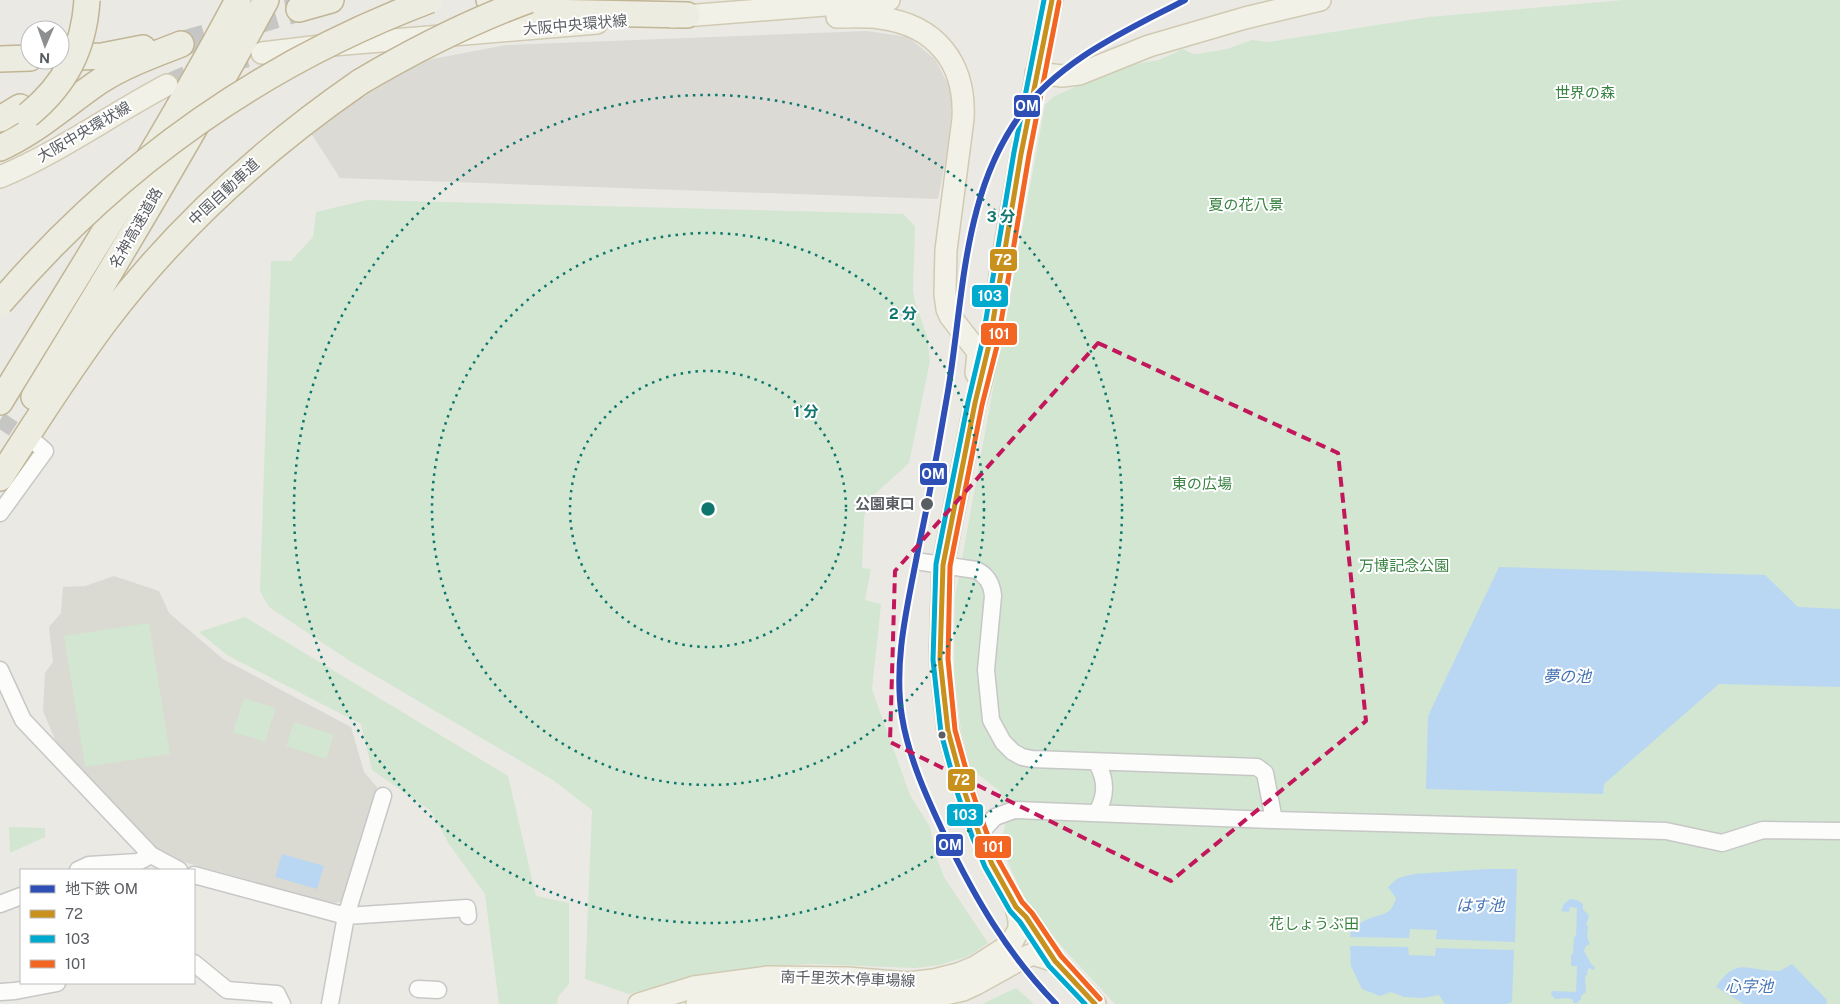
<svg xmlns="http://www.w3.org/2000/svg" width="1840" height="1004" font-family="'Public Sans','Noto Sans JP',sans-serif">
  <rect width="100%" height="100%" fill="#eae9e4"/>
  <path fill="#dbdad5" d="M867,31L908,37L935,59L952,92L950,136L938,199L340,178L309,130L422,61L506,45Z"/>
  <path fill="#dad9d2" d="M114,576L159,591L169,613L223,659L351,727L364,772L377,787L343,901L334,903L165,857L155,850L58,747L43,711L45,673L53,662L49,627L61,613L63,587L85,586Z"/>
  <path fill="#d2e6d1" d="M1624,0H1840V1004H1115L1062,947L1026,902L1001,847L1002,836L1005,827L1000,791L971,769L961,730L954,674L955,597L1045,105L1053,97L1119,67L1159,60L1183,49L1193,54H1198L1227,49L1252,40L1268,42L1429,17Z
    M367,200L903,214L915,226L913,291L915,302L927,336L930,361L909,463L875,494L866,508L864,519L862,568L871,569L865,600L881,604L872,690L910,795L930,827L935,854L944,877L988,943L969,956L939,965L915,968L814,964L772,966L699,974L629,994L585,979L592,810L553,780L350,661L269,607L260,591L271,261H291L313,237L316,212Z
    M245,617L508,776L536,896L569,903V984L558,997L557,1004H499L485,894L449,844L431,811L372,770L361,724L227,655L199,632Z
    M149,623L170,754L85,767L64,636Z
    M244,698L276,708L265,742L233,732Z
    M294,722L334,735L326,759L286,746Z
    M9,827L45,828V837L10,853Z
    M1016,988L1034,1004H982Z"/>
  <path fill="#b9d7f3" d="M1499,567L1765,575L1798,607L1840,609V687L1719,684L1604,784L1603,794L1426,789L1428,716Z
    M282,854L324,866L317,889L275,877Z
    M1488,869H1517L1515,942L1436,939L1437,930L1410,929L1409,938L1350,937L1351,931C1356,927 1362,921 1368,919C1383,913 1391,916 1396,898L1388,887L1398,878L1414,874Z
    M1570,899L1577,900L1583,904V909L1589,916L1586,925L1588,926L1587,937L1590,944L1586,946L1584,951L1591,964L1595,967L1594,970L1589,968L1588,969L1587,975L1585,976L1586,992L1581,996V999L1577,1003H1573V1000L1568,998L1555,999L1551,994L1552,991L1576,992L1577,966H1571V955L1573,954L1574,937L1576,936L1577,908L1570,907L1569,912L1561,911L1564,904Z
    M1350,946L1408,947L1409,955L1435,956L1436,948L1514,950L1512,1002L1507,1004H1445L1439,995L1423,998L1404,997L1391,992L1380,996L1362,989L1351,966Z
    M1792,964L1827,1000L1826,1004H1744L1716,987C1738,955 1748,972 1778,971C1782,971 1788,966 1792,964Z"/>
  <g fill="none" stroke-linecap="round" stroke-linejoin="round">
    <path stroke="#c6c6c4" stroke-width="16" stroke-dasharray="16 8" stroke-linecap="butt" d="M0,420L33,442"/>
    <path stroke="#c6c6c4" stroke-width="21" stroke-dasharray="21 11" stroke-linecap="butt" d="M167,85C198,70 229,61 262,53"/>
    <path stroke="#c6c6c4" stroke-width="25" stroke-dasharray="25 12" stroke-linecap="butt" d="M181,44L299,9"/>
    <defs>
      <path id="minor" d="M0,513L45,451L37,444
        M922,562L976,570C987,575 992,584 993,596L986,670L991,720L1003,742L1013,752L1022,757L1032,759L1257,767L1265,773L1274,820
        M0,670L23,720L151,855L179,870
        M1096,813C1107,797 1106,779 1097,763
        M979,834L995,817L1014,810L1274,820L1666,831L1722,843L1763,830L1840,831
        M78,870L89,865L138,862L151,855
        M194,875L346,916L467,908L468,916
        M0,904L21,896
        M194,963L227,990L277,994L282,1004
        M418,989L438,990
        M0,992L15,991L57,983
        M330,1004L346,916L383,796"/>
      <path id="major" d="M1052,0C1034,82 1019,164 1005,246C996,298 991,352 975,403L943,565L940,659L948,731L965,793L979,834L992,864L1016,907L1026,917L1055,961L1095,1004
        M672,17L889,0
        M837,17C851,17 866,16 880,18C936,25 966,63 963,119L946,250L945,294L947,309L950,316L978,352L976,373
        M262,53L321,46L597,23
        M1036,73L1062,76L1079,74L1149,46L1245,18L1320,0
        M0,177C58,153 110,115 167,85
        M639,1004L694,987L768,977L847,978L908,983L934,980L958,974L975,967L1011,944L1019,929V920L1016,907
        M697,1004L768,994H823L902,999L928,998L963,990L976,984L1021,959L1033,954L1055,961"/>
      <path id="highway" d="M489,0L521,9L541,12L687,15
        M299,9L331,0
        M60,58L102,56L143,48
        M0,59L30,58
        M0,119L20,107
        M0,148C38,131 66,104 100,81C125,65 153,55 181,44
        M34,397C114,267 193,135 266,0
        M0,402C81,269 165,138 238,0
        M0,478C33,426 67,373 104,323C175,229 263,149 360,82"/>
    </defs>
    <use href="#minor" stroke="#c7c7c7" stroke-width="19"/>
    <use href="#major" stroke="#d1cab3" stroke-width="24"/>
    <use href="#highway" stroke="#c0b594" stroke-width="28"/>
    <use href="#minor" stroke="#fcfcfb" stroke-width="16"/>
    <use href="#major" stroke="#f2f1e7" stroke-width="21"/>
    <use href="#highway" stroke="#edece1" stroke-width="25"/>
    <defs>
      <path id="highway-bridge" d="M360,82C414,50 469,22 529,0
        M28,115C66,84 84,48 87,0
        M0,303C118,165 260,64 430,0"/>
    </defs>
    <use href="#highway-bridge" stroke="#c0b594" stroke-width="28" stroke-linecap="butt"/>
    <use href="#highway-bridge" stroke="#edece1" stroke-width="25"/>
    <defs>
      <path id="bus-1" d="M1052,0L1021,154L989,345L975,403L943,565L940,659L948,731L965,793L979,834L992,864L1016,907L1026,917L1055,961L1095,1004"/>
      <path id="bus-2" d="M1044,0L1014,152L982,343L968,402L936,564L933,660L941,733L958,795L972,836L985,867L1010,911L1020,922L1049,966L1085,1004"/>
      <path id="bus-3" d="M1059,2L1029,155L997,346L982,405L950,566L948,659L955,730L972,791L986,831L999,861L1022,902L1032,913L1061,956L1100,999"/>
    </defs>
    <use href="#bus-1" stroke="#fff" stroke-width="9"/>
    <use href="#bus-2" stroke="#fff" stroke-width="9"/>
    <use href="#bus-3" stroke="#fff" stroke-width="9"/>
    <use href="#bus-1" stroke="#c8901d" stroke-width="5"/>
    <use href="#bus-2" stroke="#00a9ce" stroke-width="5"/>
    <use href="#bus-3" stroke="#f26522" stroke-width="5"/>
    <defs>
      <path id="metro-1" d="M1056,1004C1008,955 975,898 945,836C927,798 909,759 902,717C893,661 908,604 918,550C929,498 939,445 948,391C958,331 961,268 977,209C986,175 1000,143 1020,115C1059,60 1128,30 1185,0"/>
    </defs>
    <use href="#metro-1" stroke="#fff" stroke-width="10"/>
    <use href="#metro-1" stroke="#2e4fb5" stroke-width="6"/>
  </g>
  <path fill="none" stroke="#c2185b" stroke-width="4" stroke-dasharray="10 6" stroke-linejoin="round" d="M1098,343L1338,453L1366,721L1171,881L890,742L895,571Z"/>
  <g fill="none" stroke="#0f766e" stroke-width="2.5" stroke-dasharray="2.5 5">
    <circle cx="708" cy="509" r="138"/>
    <circle cx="708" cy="509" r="276"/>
    <circle cx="708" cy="509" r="414"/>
  </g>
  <g fill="#5a5d62" stroke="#fff" stroke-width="2">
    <circle cx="927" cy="504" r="7"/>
    <circle cx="942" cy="735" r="4.5"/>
  </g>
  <g text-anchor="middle" stroke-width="4" stroke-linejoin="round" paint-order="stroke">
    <g font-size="15" fill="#5a5d62" stroke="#fff">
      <text transform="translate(575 25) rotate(-5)" y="5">大阪中央環状線</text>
      <text transform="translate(84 132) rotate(-30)" y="5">大阪中央環状線</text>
      <text transform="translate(224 192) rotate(-43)" y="5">中国自動車道</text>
      <text transform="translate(136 228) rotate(-60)" y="5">名神高速道路</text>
      <text transform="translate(848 979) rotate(2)" y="5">南千里茨木停車場線</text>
    </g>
    <g font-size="15" fill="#398241" stroke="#fff">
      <text x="1585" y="98">世界の森</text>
      <text x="1246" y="210">夏の花八景</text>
      <text x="1202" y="489">東の広場</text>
      <text x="1404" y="571">万博記念公園</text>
      <text x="1314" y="929">花しょうぶ田</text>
    </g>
    <g font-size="15" font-weight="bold" fill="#5a5d62" stroke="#fff" text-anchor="end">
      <text x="915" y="509">公園東口</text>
    </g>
    <g font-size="16" font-style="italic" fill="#4674b3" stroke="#fff">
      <text x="1567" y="682">夢の池</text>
      <text x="1480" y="911">はす池</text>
      <text x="1749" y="992">心字池</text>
    </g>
  </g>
  <circle cx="708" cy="509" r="8" fill="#0f766e" stroke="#fff" stroke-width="2.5"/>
  <g font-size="15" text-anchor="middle" font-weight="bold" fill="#0f766e" stroke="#fff" stroke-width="4" stroke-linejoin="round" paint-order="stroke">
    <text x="1001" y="222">3 分</text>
    <text x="903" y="319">2 分</text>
    <text x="806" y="417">1 分</text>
  </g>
  <g stroke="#fff" stroke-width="2">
    <rect x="1013" y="94" width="28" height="24" rx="5" fill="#2e4fb5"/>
    <rect x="989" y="248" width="29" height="24" rx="5" fill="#c8901d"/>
    <rect x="971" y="284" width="38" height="24" rx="5" fill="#00a9ce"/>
    <rect x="980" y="322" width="38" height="24" rx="5" fill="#f26522"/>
    <rect x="919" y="462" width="29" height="24" rx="5" fill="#2e4fb5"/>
    <rect x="947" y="768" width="29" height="24" rx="5" fill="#c8901d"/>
    <rect x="946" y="803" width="38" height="24" rx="5" fill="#00a9ce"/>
    <rect x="935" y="833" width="29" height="24" rx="5" fill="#2e4fb5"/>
    <rect x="974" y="835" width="38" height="24" rx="5" fill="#f26522"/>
  </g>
  <g font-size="14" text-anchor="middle" font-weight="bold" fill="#fff">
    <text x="1027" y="111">OM</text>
    <text x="1003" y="265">72</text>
    <text x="990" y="301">103</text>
    <text x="999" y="339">101</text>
    <text x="933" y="479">OM</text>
    <text x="961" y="785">72</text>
    <text x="965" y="820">103</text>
    <text x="950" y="850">OM</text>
    <text x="993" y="852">101</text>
  </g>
  <rect x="20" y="869" width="175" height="115" fill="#ffffff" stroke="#bdbec0"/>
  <rect x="30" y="885" width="25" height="8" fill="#2e4fb5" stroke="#bdbec0"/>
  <text x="65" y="894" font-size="15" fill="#5a5d62">地下鉄 OM</text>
  <rect x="30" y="910" width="25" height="8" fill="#c8901d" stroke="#bdbec0"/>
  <text x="65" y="919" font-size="15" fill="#5a5d62">72</text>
  <rect x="30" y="935" width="25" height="8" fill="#00a9ce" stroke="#bdbec0"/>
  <text x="65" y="944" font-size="15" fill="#5a5d62">103</text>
  <rect x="30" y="960" width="25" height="8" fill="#f26522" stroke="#bdbec0"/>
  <text x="65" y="969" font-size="15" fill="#5a5d62">101</text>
  <g transform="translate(45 45) rotate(182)"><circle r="24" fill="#ffffff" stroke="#bdbec0"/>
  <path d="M0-4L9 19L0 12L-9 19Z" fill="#8c8e90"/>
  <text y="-8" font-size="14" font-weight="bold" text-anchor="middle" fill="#5a5d62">N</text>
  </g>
</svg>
